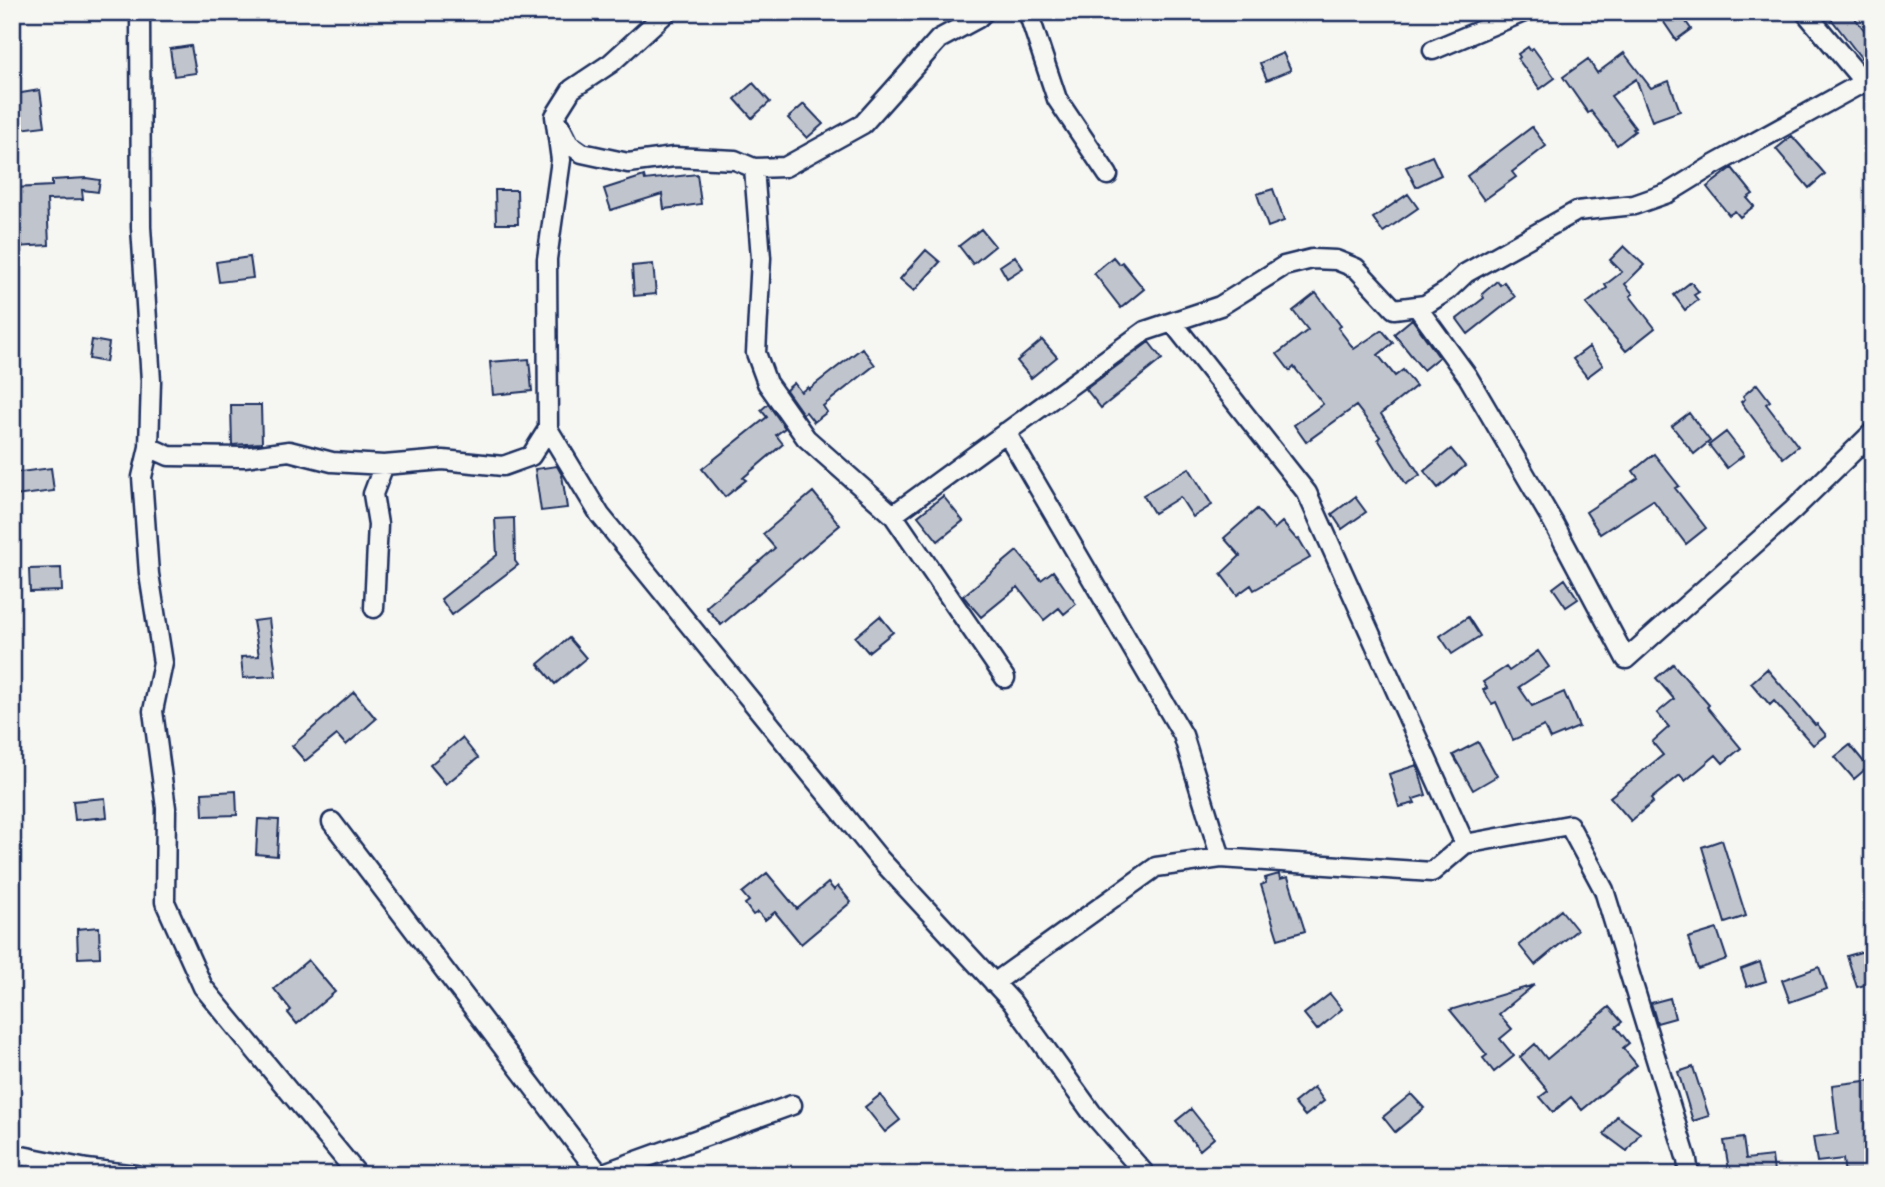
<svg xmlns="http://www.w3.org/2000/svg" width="1885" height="1187" font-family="'Gochi Hand',sans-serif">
  <rect width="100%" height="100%" fill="#f6f6f2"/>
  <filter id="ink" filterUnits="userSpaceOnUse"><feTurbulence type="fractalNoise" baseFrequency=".0143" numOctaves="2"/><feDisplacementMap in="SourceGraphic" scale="14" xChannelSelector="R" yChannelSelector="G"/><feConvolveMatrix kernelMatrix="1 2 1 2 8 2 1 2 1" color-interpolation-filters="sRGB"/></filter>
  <g filter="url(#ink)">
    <path fill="#c0c4cd" stroke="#1b2f5e" stroke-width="2" d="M1657,12H1679L1691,29L1676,40Z
      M1826,12H1850L1873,41V66L1865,57L1862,59Z
      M191,46L196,73L174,76L170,49Z
      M1528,47L1530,50L1533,48L1555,78L1540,89L1518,59L1520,57L1518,54Z
      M1283,53L1291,70L1267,80L1260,63Z
      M1624,53L1651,88L1669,81L1680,111L1652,121L1636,79L1611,96L1635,128L1633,129L1635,131L1617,145L1591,111L1588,113L1563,77L1588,59L1597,73Z
      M753,83L770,102L752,118L735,99Z
      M40,90L45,126L20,129L15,94Z
      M804,104L823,124L807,138L788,118Z
      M1532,127L1546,146L1512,172L1516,177L1484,200L1467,176Z
      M1792,136L1825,174L1809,188L1776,149Z
      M1432,156L1441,175L1416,187L1406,167Z
      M1732,168L1753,194L1747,198L1754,206L1740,217L1735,211L1729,215L1707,187Z
      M697,174L701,204L664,209L662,194L611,210L604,189L644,176L645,180Z
      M86,178L100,180L98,192L82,190L83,199L47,200L49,245L15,247L13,222H16L14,188L52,186V180Z
      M1273,189L1284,221L1268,227L1257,194Z
      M495,190H517L518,224H496Z
      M1408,194L1418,208L1383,232L1373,218Z
      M981,229L995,246L973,264L959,246Z
      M1624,246L1644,265L1625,284L1633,294L1630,296L1655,328L1626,351L1586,304L1607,288L1605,285L1622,272L1610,260Z
      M926,250L940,262L914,291L900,279Z
      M1015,256L1023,268L1007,278L1000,266Z
      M250,257L253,278L219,282L216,262Z
      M1113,257L1119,264L1122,262L1144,289L1121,308L1094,273Z
      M653,264L656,294L634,296L632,266Z
      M1497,281L1500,285L1504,282L1515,297L1468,334L1457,319L1484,298L1482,294Z
      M1691,282L1699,292L1694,295L1698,300L1685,310L1674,295Z
      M1316,293L1341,326L1338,328L1354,349L1382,330L1393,343L1378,355L1395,376L1403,370L1416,386L1381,414L1420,475L1406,484L1378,439L1380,437L1356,406L1306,442L1294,425L1323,404L1294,367L1290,371L1277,354L1308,330L1293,311Z
      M1412,319L1439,357L1423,370L1394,334Z
      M92,340L109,343L106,362L89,359Z
      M1042,340L1057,357L1031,378L1017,361Z
      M1149,342L1162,359L1101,408L1086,389Z
      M1589,347L1603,365L1587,377L1573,359Z
      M862,348L875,365L823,406L827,412L814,422L806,412L803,414L786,390L794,383L801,392L808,387L809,389Z
      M529,359L532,391L493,395L490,362Z
      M1757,384L1770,401L1766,404L1798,446L1783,458L1741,402L1745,399L1743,396Z
      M768,404L785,428L776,435L783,444L743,478L746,480L725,497L702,469L767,417L761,410Z
      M231,405H261L262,443L232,445Z
      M1689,413L1710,441L1694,454L1672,426Z
      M1726,432L1744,455L1727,468L1709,445Z
      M1451,449L1465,466L1438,488L1424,471Z
      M1654,454L1679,486L1675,488L1706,528L1686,544L1653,500L1600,534L1586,512L1638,478L1633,471Z
      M557,466L562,475L567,508L541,511L535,469Z
      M51,468L54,491L15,496L12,473Z
      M1189,468L1212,505L1193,517L1180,497L1154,513L1143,495Z
      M813,492L840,525L721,625L706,607L775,548L763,534Z
      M943,496L963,521L938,541L918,516Z
      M1355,497L1366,512L1342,529L1332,514Z
      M1257,509L1274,529L1282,522L1297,540L1299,539L1310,558L1254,590L1251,585L1237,595L1221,574L1240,556L1224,538Z
      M514,518L515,561L518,565L452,615L441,599L497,555L495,519Z
      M1017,551L1041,580L1053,571L1076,604L1064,614L1059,608L1044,620L1018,587L981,617L963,596Z
      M61,568L62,591L30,592L29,569Z
      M1565,579L1578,599L1566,607L1553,588Z
      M880,616L893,632L868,652L855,637Z
      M1468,617L1480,636L1452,654L1440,636Z
      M269,619L276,676L243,678L241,657L259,656L253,621Z
      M569,638L586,658L555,684L538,664Z
      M1538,651L1549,667L1519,687L1532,706L1564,692L1579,727L1550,739L1544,726L1513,740L1496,702L1492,704L1483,690L1487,688L1483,682L1506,667L1509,671Z
      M1673,664L1709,705L1707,707L1741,748L1723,763L1716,755L1685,781L1680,775L1651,799L1653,802L1631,821L1610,797L1663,755L1652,742L1669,727L1657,713L1674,699L1656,678Z
      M1767,669L1815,725L1817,724L1826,735L1813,745L1774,701L1770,705L1751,683Z
      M354,692L376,719L346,745L337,735L305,761L292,746Z
      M462,738L478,758L446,784L430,765Z
      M1478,742L1497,776L1473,790L1453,755Z
      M1850,745L1868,767L1854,779L1835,757Z
      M1417,765L1426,795L1413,799L1415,803L1399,807L1389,774Z
      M236,791L237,815L203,816L202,793Z
      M105,798L107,817L75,820L73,801Z
      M258,819L279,820L277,856L256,854Z
      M1722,840L1746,916L1725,923L1702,847Z
      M767,873L797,909L828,883L834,890L838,886L851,902L801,944L775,912L765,920L758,912L753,915L745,904L749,901L742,893Z
      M1279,874L1280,879L1288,877L1305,931L1278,939L1261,885L1266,883L1265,878Z
      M1561,910L1577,930L1535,965L1519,945Z
      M99,927L100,957L78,958L77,929Z
      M1717,929L1727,959L1698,969L1688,938Z
      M1868,950L1873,967V983L1857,987L1847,956Z
      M308,960L335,992L297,1024L288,1013L291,1010L274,989Z
      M1760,962L1766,981L1747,987L1741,969Z
      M1819,967L1827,989L1790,1002L1782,980Z
      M1534,985L1499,1014L1512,1029L1500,1039L1514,1056L1494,1072L1483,1058L1487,1055L1450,1010Z
      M1330,994L1342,1009L1317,1030L1304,1014Z
      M1670,998L1675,1018L1657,1023L1651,1003Z
      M1609,1007L1622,1022L1616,1027L1629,1043L1623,1048L1637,1065L1582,1110L1571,1097L1553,1112L1540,1097L1548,1091L1520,1057L1535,1044L1547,1059Z
      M1693,1067L1709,1116L1693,1121L1678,1072Z
      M1873,1080V1121H1870L1873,1172L1868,1173V1175H1845L1843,1159L1817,1162L1813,1137L1838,1134L1832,1085Z
      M1314,1087L1324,1101L1305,1116L1294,1103Z
      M1411,1094L1424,1108L1395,1132L1383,1117Z
      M880,1095L900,1120L885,1132L865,1107Z
      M1191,1109L1214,1138L1200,1150L1176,1121Z
      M1617,1116L1640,1133L1627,1151L1604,1134Z
      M1743,1138L1746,1159L1772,1156L1774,1172L1730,1175L1724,1141Z"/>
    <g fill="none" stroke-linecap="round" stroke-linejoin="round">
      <defs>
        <path id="minor" d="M140,12L141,227L151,381L149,447L142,477L149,574L163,663L153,711L166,808L165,902L203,987L358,1175
          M1028,12L1057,99L1108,175
          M1805,12L1864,82
          M1433,50L1524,12
          M560,126L569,144L582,153L628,163L674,157L735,160L754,168L761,258L756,353L767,383L806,438L893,515L1005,678
          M754,168L785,167L863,124L939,39L978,18L984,12
          M1417,307L1468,377L1553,522L1626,659L1793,510L1873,432
          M1172,322L1307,493L1465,844
          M548,429L600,515L878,857L1012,1002L1092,1113L1146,1175
          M1006,432L1183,735L1221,858
          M149,447L169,456L244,457L289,451L332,462L384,465L443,460L503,466L531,456L548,429L547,259L561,160L555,116L572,89L611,63L667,12
          M893,515L1145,331L1220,306L1284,266L1312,259L1336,260L1356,268L1394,309L1425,305L1447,291L1466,273L1577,211L1634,205L1668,193L1712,166L1873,77
          M374,608L378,524L373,494L384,465
          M332,822L600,1175
          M994,983L1156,867L1221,858L1432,872L1465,844L1569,825L1604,890L1687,1160L1689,1175
          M12,1154L87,1169L136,1175
          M598,1175L792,1105"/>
      </defs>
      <use href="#minor" stroke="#1b2f5e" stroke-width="23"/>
      <use href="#minor" stroke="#f6f6f2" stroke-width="18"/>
    </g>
  </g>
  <rect width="1885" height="1187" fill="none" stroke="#f6f6f2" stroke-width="42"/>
  <rect x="21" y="21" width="1843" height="1145" fill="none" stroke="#1b2f5e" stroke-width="2.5" filter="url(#ink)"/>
</svg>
